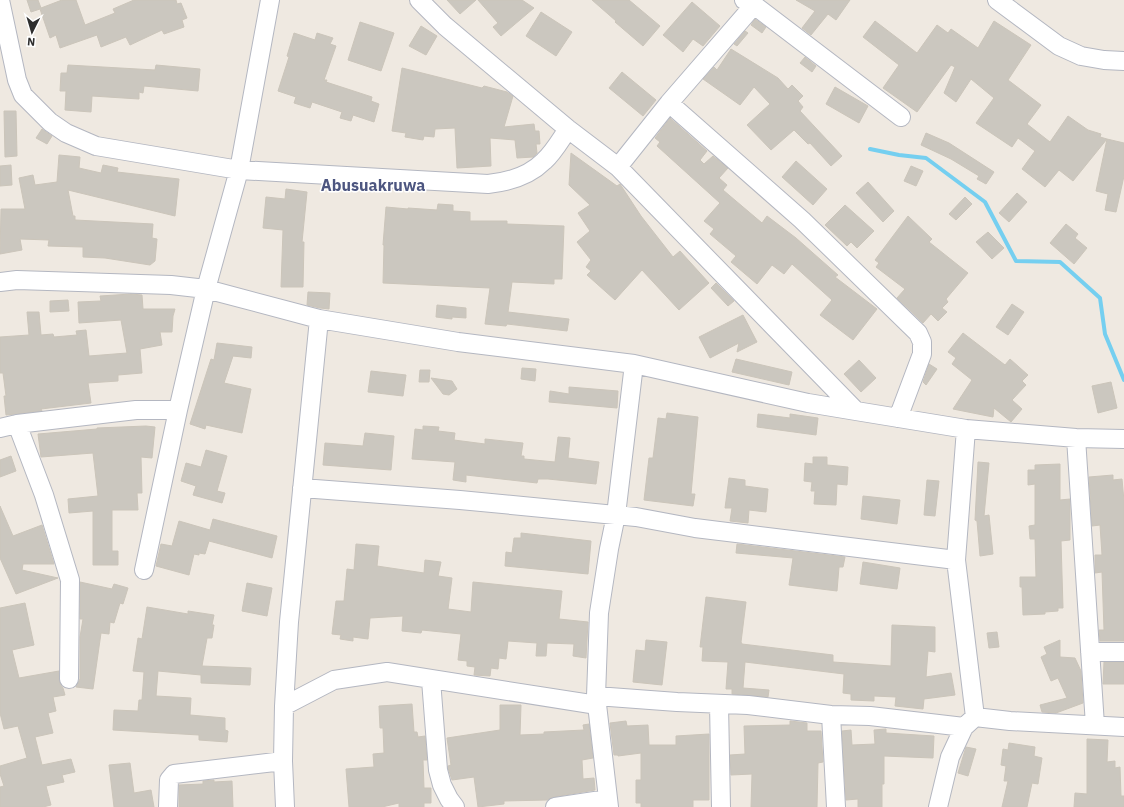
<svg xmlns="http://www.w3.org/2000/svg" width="1124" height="807" font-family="'IBM Plex Sans',sans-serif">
  <rect width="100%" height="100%" fill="#efe9e1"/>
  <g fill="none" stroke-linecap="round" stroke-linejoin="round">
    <path stroke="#75cff0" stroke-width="4" d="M870,149L899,155L926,158L985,202L1016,261L1060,262L1100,298L1105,334L1124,380"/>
  </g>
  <path fill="#cbc7bf" stroke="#cbc5ba" d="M27,0H38L41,8L62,0H76L85,25L115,13L113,9L134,0H176L177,4L181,3L187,18L182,20L184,27L164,34L162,30L130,45L126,37L101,47L97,35L60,48L56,35L50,38L40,9L31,12Z
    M447,0H476L460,14Z
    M478,0H522L534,8L501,36L493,27L498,23Z
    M592,0H629L660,26L643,46L615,22L616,21Z
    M796,0H850L836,20L828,14L811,35L802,28L815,11Z
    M692,2L720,26L703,46L693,39L683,52L663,35Z
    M541,12L572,32L556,56L526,36Z
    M755,19L766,27L762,33L751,25Z
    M875,21L917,53L937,25L948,33L951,29L978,48L994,21L1031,45L1008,80L1041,105L1027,124L1050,142L1068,116L1088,130L1101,134L1100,137L1107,139L1073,181L1059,170L1045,187L1022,169L1035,151L1018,138L1012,147L976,123L994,98L971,79L956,102L944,93L955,67L951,65L917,112L883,88L899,65L863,37Z
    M360,22L394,33L381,71L348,60Z
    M421,26L437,36L426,55L409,46Z
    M745,31L748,33L737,46L734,44Z
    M294,33L315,40L317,33L333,38L330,44L336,46L324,80H327L326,82L372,97L371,101L379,104L374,122L353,115L351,121L340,118L342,112L312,102L310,108L294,103L296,97L278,91L289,57L287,56Z
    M731,49L778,78L788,89L792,85L803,96L798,101L803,107L800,111L842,156L831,166L810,143L808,144L794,130L771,150L747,125L770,104L754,87L740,105L703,79L714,67L717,70Z
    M805,57L816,66L812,72L800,63Z
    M68,65L155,70L156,65L200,69L198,91L144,86L143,93L139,92V99L92,96L91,112L65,110L66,91H60L61,73H67Z
    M402,68L482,88L484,86L507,92L513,96L504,127L534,124L535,131H539L540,144H536L537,153L533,157L517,158L515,140L490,138L491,166L457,168L455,128L435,129L434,137L424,136L423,140L405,137L406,133L392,131Z
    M622,72L656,100L643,116L609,88Z
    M835,87L868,106L859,123L826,104Z
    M4,111H16L17,156L5,157Z
    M670,118L707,151L700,160L704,164L713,156L728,168L719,178L727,185L723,190L762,223L767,216L796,238L838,275L835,277L877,309L853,340L820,315L832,300L792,264L784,274L772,265L757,284L731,262L736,256L710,234L714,229L704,221L720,203L657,146L660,142L655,138Z
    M42,129L52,136L47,144L36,138Z
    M926,133L949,143L994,172L986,184L977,179L979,176L951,159L921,145Z
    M1107,139L1124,143V176L1116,212L1105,210L1108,194L1096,191Z
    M571,153L617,186L620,184L641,216L673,257L680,251L709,283L679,310L642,270L615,300L587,275L591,271L586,267L591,260L577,242L590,231L578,213L590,205L569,185Z
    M59,155L80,157L79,168L101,173L103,165L118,168L117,172L179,179L175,216L68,190L73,216H75V220L153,224L152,238L157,239L155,261L150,265L105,258L83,257V247L48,246L49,240L20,239L22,250L0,254L1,209H25L19,178L33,175L35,185L57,182Z
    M796,161L827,189L813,205L782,177Z
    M11,165L12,185L0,186V166Z
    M911,166L923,171L916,186L904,181Z
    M868,182L894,211L883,222L856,193Z
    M286,189L307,192L302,242H304L303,287H281L283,230L263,228L266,197L285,199Z
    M1017,193L1027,202L1009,222L999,213Z
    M965,197L972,204L956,220L949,214Z
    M438,204L453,205V211L470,212V221H507V224L564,226L562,279H554V284L512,282L508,312L569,319L567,331L507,324L506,326L485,324L490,288L383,283L384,245H383L386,207L408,209V208L437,210Z
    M845,205L874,231L857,248L851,242L847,246L825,225Z
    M908,216L932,239L929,242L968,273L946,299L948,302L942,308L947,312L938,321L931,314L923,323L897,298L905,289L876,267L879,263L875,260Z
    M1066,224L1078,234L1075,238L1087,248L1074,264L1050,243Z
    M988,232L1004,248L992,259L976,242Z
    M716,283L734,301L728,306L711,288Z
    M308,292L330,293L329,309L320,308L307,305Z
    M131,294L142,295L143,309H175L173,316L172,332H160L162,345L140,349L142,373L118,375V381L88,383L91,403L41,409L42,411L6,415L4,396H6L3,373H0V337L29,335L27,312H39L41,335L53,334L54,337L77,335L76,331L86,330L89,356L127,353L121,320L79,323L78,302L101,301L100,296Z
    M68,300L69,311L50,312V301Z
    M1012,304L1024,312L1008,335L996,327Z
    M437,305L466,308V318L452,317V319L436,317Z
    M743,315L757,342L737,352L739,343L710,358L699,337Z
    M963,333L1005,365L1010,359L1028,375L1022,381L1026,385L1012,400L1022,409L1011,422L994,408L993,417L953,409L972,380L952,364L956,358L948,352Z
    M217,343L252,347L251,358L233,356L224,383L251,389L242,433L206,425L205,429L190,424L211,359L214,360Z
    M736,359L792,372L789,385L732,372Z
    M859,360L876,378L861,392L844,374Z
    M929,364L937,369L926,385L923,382Z
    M522,368L536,369L535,381L521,379Z
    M420,370H430L429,382H419Z
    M371,371L406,375L403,396L368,392Z
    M431,378L452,381L457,389L449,395L443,394Z
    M1111,382L1117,408L1098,413L1092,386Z
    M569,387L618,391L617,408L549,402L550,391L569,394Z
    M667,413L698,417L691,494H695L693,506L644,500L649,458H653L658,418L666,419Z
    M758,414L790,418V414L818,418L816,435L757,427Z
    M146,426L155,427L152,458L141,457L142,493H137L138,510H112V551H118V565H93V511L69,513L68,499L98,496L93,453L41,457L38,434L97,429V428Z
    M423,426L439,427L438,431L455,433L454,440L485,444V439L523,443L521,456H524V459L555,462L558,437L570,438L568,458L599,462L596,484L548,479H538L537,483L466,475V482L453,480L455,462L412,459L415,429L423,430Z
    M365,433L394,436L391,470L323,465L325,443L363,446Z
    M206,450L227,456L217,491L225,493L222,503L193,495L196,486L181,481L186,463L201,467Z
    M11,456L16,471L0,477V460Z
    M813,457H827V465L848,467L847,485L837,484L836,505L814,504L815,491H811L812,482L804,481L805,463L813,464Z
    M978,462L989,463L984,516L989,515L993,554L980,556L977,521L975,520Z
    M1060,464V500L1070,499V540L1061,541L1063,608H1058V611L1045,612V614L1023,615L1022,587H1020V577H1036L1035,539H1030L1029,526L1035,525V484L1028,485V470H1035V465Z
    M1113,475V480L1122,479L1124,501V641H1100L1099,630H1104L1102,572L1095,573V555H1102L1100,525L1092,526L1089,477Z
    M729,478L745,480V486L768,489L766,512L749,510L748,523L730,521L732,508H725Z
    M927,480L939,481L935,516L924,515Z
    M863,496L900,500L897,524L861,519Z
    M0,506L13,536L42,525L54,564H23L22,570L58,578L16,594L0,558Z
    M213,519L277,536L272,558L209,541L205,554L199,553V555L194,554L189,575L156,566L161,544L172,546L179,521L210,530Z
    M521,533L591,541L588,574L505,566L506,552L512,553L514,538H521Z
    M356,544L379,546L377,566L424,573L425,560L441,562L438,576L452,578L448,609L471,612L473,582L562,591L559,619L588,622L586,658L573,656L574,644L547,643L546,656H536L537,643L508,641L506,659L499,658L498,669L491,668L490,676L474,675L475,667L467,666V661L458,660L461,634L422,630L421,633L402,631L403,616L370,618L368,639L353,637V641L340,639L341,635L332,634L336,601H344L347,569L354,570Z
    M737,544L845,557L843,567H839L837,591L789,585L793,558L736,553Z
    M863,562L900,568L897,589L860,584Z
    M80,582L112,589L114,584L128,588L123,604L120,603L114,623L110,622L109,634L101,633L93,689L76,687L80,679V637L83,619H80Z
    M247,583L272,588L267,616L242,611Z
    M706,597L746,602L741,642L742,644L833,655V662L891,666L892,625L935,627V652L928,651L926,677L951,673L955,695L924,699L923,709L895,706L896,697L874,696V701L851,700V694L843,693L844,674L745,662L743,688L769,690L768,697L732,694V689H726L728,662L702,661L703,647H700Z
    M25,603L34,645L12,650L19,678L59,671V679L60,684L63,688L65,695L53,697L56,711L48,713L53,733L35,737L42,765L71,759L75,772L62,775L64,782L46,786L51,805L43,807H0V787L4,786L0,774V766L27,758L18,726L4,729L0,713V608Z
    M147,607L188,614V611L214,615L212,625H214L212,638H207L202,666L251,668L250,685L201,683V675L158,671L156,696L191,698L190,715L225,718V730L228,731L227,742L199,740V735L113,730L114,710L138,711L139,700H142L144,672L133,671L138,638L142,639Z
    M997,632L999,647L989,648L987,633Z
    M646,640L667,642L662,685L633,682L636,650L645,651Z
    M1060,640V657L1075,658L1081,671L1083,703L1056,713L1042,712L1040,705L1067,698L1058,678L1051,681L1041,657L1047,654L1044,647Z
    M1104,662H1124V684H1103Z
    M412,704L414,732H417L418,737L425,736L427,760H423L424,788H431V803H424V807H399V803L382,807H349L346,769L374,767L373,754L384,753L383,728H380L379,706Z
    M500,705H521L520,735L544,734V732L584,730L583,725L589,724L593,758L582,760L583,779L594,778L595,790L553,797L547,800L504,801V804L478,807L474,777L452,780L448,768V766L451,765L447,738L500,730Z
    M626,721L627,726L648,725L649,745H676V736L709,734V800H693V807H641V803H636V780H641V753L618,756V755H614L610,723Z
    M790,721L807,723V731H821L823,762L818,763L817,807H751L752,774L731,775L730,755L745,754L744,726L790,725Z
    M886,729V733L934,736L933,758L884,756V784H882V807H858V799L846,800L842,731L851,730L852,745L875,744L874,730Z
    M1087,739L1108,740L1107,762L1115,761V768L1120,767L1121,796H1124V807H1074L1075,793L1087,794Z
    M1009,743L1035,747L1034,756L1042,758L1038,784L1032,783L1027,807H1002L1008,781H1004L1006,766L1001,765L1003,749L1008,750Z
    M966,747L976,749L968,776L958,773Z
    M130,763L134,793L151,790L154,807H114L109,765Z
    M214,780V782L232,781L233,807H179V785L203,784V781Z"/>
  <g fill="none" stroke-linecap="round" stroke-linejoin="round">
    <defs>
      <path id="minor" d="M0,0L17,80L23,95L50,122L66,133L96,146L239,170L488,184C508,182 529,176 544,161C554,152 561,139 568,129
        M419,0L445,26L568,129L618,167L856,411
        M744,0L754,5L901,117
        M997,0L1059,46L1081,56L1104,60L1124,61
        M669,103L802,220L918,333L922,342V354L898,418
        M618,167L669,103L754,5
        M0,282L17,280L171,285L206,289L319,319L458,342L634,364L808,403L856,411L966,429L1076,438L1124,439
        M17,424L44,495L70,580L69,679
        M0,428L17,424L136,410H178
        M966,429L956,560L975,717
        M1076,438L1095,725
        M302,488L460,500L636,517L695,528L956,560
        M144,570L178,410L206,289L239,170L270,0
        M1090,652H1124
        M431,680L438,770L442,785L449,799L455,807
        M596,696L677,702L748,705L831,715L870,716L964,727
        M719,704L721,807
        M284,706L334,680L387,672L597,705
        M831,715L836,807
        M168,807L169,780L174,774L283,761
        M285,807L283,761L284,706L289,622L319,319
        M555,807L608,799
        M609,807L596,696L599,613L609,549L616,515L634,364
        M938,807L950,757L964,727L975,717L1010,721L1124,727"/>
    </defs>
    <use href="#minor" stroke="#b4b7c1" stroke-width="20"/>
    <use href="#minor" stroke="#fff" stroke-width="18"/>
  </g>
  <g text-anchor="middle" stroke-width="3" stroke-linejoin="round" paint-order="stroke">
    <g font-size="16" font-weight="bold" fill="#4d5680" stroke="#fff">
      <text x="373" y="191">Abusuakruwa</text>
    </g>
  </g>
  <g transform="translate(32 32) rotate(185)" stroke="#ffffff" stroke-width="3" paint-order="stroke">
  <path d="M0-3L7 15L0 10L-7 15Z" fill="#2e2e2e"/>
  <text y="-6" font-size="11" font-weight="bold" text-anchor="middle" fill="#2e2e2e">N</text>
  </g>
</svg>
